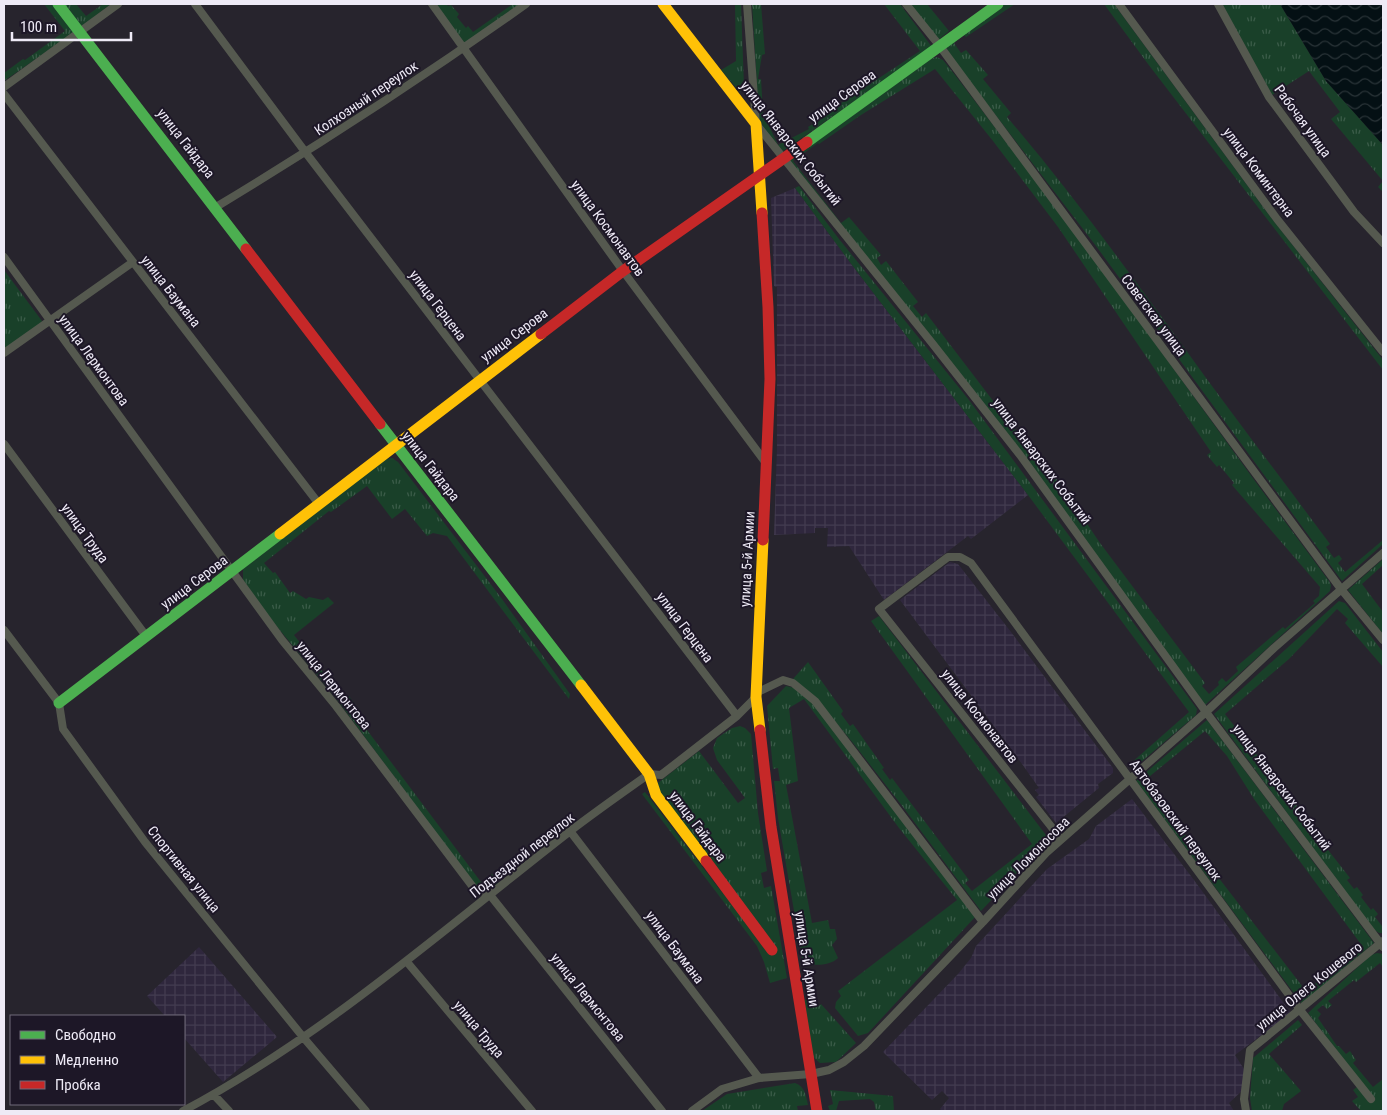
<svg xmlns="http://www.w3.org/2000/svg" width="1387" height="1115" font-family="'Roboto Condensed',sans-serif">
  <defs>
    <pattern id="industrial-grid" width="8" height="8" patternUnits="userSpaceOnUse" patternTransform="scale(1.25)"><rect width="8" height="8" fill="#2f273d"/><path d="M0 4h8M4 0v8" fill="none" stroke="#433c50"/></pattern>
    <pattern id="grass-tufts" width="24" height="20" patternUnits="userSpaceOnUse" patternTransform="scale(1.25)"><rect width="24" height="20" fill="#194029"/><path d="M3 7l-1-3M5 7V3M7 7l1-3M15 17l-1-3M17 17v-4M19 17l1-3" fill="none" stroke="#3b5c49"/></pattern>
    <pattern id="water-waves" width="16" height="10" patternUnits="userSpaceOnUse" patternTransform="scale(1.25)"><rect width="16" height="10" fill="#041014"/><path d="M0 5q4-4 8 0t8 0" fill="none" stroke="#293337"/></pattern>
  </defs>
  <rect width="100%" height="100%" fill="#27242d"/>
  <path fill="url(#industrial-grid)" d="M795,188L852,265L1028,495L971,539L968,536L884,600L849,546L827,547L828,528H815V533L774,535L777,449V287L774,286L771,198Z
    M950,562L958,564L1011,632L1113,768V773L1098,784L1099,788L1056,823L1036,797L1039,795L1035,790L1039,788L1022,764L900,600Z
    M1132,799L1194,880L1291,1013L1235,1055L1244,1069V1089L1229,1103L1234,1111H942L940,1109L949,1098L942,1091L932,1100L883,1052L958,974L971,958L976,946L1047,869L1089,839L1096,826Z
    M199,947L277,1037L223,1082L184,1038V1016H165L147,996Z"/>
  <path fill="url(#grass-tufts)" fill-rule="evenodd" d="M44,4H76L86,16L103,4H111L69,36L4,81V73L23,59L25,60L65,31Z
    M435,4H446L448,6L451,5L459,14L457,17L466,28L468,26L473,32L513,4H523L465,45Z
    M735,4H741L744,86L740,92L721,70L736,61Z
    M752,4H761L765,54L762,55L758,79H761L763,113L778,145L809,129L808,127L830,113L829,111L920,51L884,4H900L932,47L780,153L772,148L759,118Z
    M910,4H927L949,31L938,40Z
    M1004,4H1015L966,37L964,35L954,43L961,53L966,50L988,75L983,79L1011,113L1007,117C1070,190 1126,269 1183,346C1231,413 1281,478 1330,544L1326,547L1334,558L1339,555L1342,559L1338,563L1345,572L1383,540V544L1342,581L1096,246L951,57L945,46Z
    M1104,4H1114L1269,215L1383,360V370L1148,64Z
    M1222,4H1280L1326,81L1383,145V192L1378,187L1383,181L1331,119L1340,112L1309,71L1272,95Z
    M937,57L943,60L955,75L1070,226L1252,477L1329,581L1331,585L1330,591L1205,705L1022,453L789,164V159L930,59ZM935,69L993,141L1058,227L1211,452L1207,455L1217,467L1219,465L1234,483L1232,485L1320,587L1319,596L1313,601L1315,603L1285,629L1283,627L1236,667L1238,671L1226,682L1222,678L1218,682L1219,685L1209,694L1202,686L1205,683L1100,543L1046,463L1042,465L926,313L922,317L913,306L918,302L886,261L881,265L877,258L881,255L849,217L841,223L793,161L818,143L819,144L861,115Z
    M799,186L839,239L969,400L1197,709L1196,715L1134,768L1130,764L1189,712L1028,495L852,265L795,188Z
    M4,270L42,321L40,326L4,350Z
    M392,458L398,462L502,599L570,694L569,699L447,536L433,533L427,536L405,509L392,519L367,486L331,512L329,511L264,563L273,573L275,572L290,593L293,591L306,599L309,597L323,600L328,597L334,603L294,635L344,699L349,696L359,710L355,714L481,882L492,874L498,883C490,889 483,890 474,884L335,697L260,606L243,580V569L320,509L386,459Z
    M1383,559V565L1362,584L1383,612V634L1348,590Z
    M1339,601L1345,603L1383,652V667L1345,623L1348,619L1337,609L1289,659L1225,714L1327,844L1325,846L1350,878L1347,880L1354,889L1357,887L1363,895L1361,897L1371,910L1373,908L1378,914L1375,917L1382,926H1383V933H1379L1372,928L1214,714Z
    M879,616L1049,839L981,911L903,807L853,743L814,696L793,679L808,662L843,711L841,714L850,726L853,724L884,768L882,769L890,780L892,778L969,880L965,883L972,891L1032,844L871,621Z
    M786,686L795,688L809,697L976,916L868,1033L858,1036L835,1008L836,1002L841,996L838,991L957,900L899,828L804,699L789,708L798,781L786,785L812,923L828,920L830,929H835L837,939L832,945L838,958C830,966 813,966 803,963L778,818L774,781H780L778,768L773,769L767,706Z
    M1207,720L1374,943L1302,1004L1136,781ZM1205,731L1227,756L1254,799L1363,947L1339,968L1337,966L1306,991L1144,781Z
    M740,726L745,728L751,734L758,813L767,871L761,873L764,888L771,886L787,978L770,983L764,962L757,946L642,794L645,792L723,894L654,786L699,751L738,803L745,798L717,760L713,748L717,738L732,728Z
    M1377,953L1383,954V967L1380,963L1356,982L1354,980L1328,1001L1332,1005L1327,1009L1323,1005L1317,1010L1321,1014L1318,1018L1337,1046H1339L1346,1054L1350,1051L1356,1060L1353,1063L1373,1087L1383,1079V1111H1361L1352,1101L1358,1097L1353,1090L1362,1083L1308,1013L1371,955Z
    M810,996L819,1006L821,1004L856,1043L836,1062L820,1063L813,1057L803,1002Z
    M1298,1020L1302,1025L1269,1054L1301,1091L1284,1104L1282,1111H1252L1250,1098L1253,1058Z
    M795,1083C805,1086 806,1096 808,1105L797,1106L798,1111H702L727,1094Z
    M830,1090L893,1096L894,1111H876L874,1102L870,1099L839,1101L836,1111H830L828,1106L833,1104Z"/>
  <path fill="url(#water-waves)" d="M1280,4H1383V145L1326,81Z"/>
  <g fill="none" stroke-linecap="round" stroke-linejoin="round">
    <path stroke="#55594f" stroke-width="8" d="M195,4L306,153L737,716
      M432,4L623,271L766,463
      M747,4L756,124L932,343L1020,455L1206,712L1383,947
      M906,4L939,45L1341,589L1383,640
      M1119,4L1277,219L1383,352
      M1218,4L1269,97L1354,212L1383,243
      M4,87L118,4
      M4,94L319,504
      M216,207C322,143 425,76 526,4
      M4,257L282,640L336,706L476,891L490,895L662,1111
      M4,353L133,262
      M4,444L146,636
      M4,630L59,703L63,729L145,842L303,1037L366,1111
      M756,693L783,680L793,683L815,701L983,922
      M570,831L759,1078
      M1061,839L879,609L948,557H960L971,563L1300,1010L1371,1099
      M407,962L532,1111
      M214,1095L229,1111
      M183,1111C324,1036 444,929 569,832C595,812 622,793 649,774L661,775L737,716L756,697
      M692,1111L722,1089L759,1078L811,1074L829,1070L844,1062L864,1046L983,922L1046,853L1206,712L1274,648L1383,553
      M1246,1111L1244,1099L1250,1050L1383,941"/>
    <path stroke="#4caf50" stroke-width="11" d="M58,4L246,249
      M807,142L998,4
      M380,424L581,685
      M59,703L280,534"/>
    <path stroke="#ffc107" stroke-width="11" d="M663,4L756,124L762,213
      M280,534L541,334
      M581,685L649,774L656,795L706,861
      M760,730L756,697L763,540"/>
    <path stroke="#c62828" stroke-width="11" d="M762,213L768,307L770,379L763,540
      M246,249L380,424
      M541,334L623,271L807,142
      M760,730L771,827L817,1111
      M706,861L772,950"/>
  </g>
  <g text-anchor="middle" stroke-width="4" stroke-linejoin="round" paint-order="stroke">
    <g font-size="14" fill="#eeeaf6" stroke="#1d1727">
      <text transform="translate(842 96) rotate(-36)" y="5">улица Серова</text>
      <text transform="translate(366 98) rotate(-34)" y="5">Колхозный переулок</text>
      <text transform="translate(1303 121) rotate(54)" y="5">Рабочая улица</text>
      <text transform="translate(186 143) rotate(52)" y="5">улица Гайдара</text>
      <text transform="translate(791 143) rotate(52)" y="5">улица Январских Событий</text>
      <text transform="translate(1259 172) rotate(53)" y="5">улица Коминтерна</text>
      <text transform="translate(608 228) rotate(54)" y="5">улица Космонавтов</text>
      <text transform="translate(171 291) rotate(52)" y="5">улица Баумана</text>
      <text transform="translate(438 305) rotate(53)" y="5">улица Герцена</text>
      <text transform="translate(1154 315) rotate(53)" y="5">Советская улица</text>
      <text transform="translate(514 335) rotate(-37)" y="5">улица Серова</text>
      <text transform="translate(94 360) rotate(54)" y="5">улица Лермонтова</text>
      <text transform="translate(1042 461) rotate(53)" y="5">улица Январских Событий</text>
      <text transform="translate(431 466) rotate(52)" y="5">улица Гайдара</text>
      <text transform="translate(85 533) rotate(54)" y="5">улица Труда</text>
      <text transform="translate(747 559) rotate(-87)" y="5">улица 5-й Армии</text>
      <text transform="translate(194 582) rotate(-37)" y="5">улица Серова</text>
      <text transform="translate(685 627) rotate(53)" y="5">улица Герцена</text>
      <text transform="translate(334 685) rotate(51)" y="5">улица Лермонтова</text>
      <text transform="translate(980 716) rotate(52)" y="5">улица Космонавтов</text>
      <text transform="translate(1282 787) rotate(53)" y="5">улица Январских Событий</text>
      <text transform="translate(1176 820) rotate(54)" y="5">Автобазовский переулок</text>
      <text transform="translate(698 826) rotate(53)" y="5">улица Гайдара</text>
      <text transform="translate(522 855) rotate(-38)" y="5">Подъездной переулок</text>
      <text transform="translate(1028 858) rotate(-45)" y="5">улица Ломоносова</text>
      <text transform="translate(184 869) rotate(51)" y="5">Спортивная улица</text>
      <text transform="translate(675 947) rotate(53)" y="5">улица Баумана</text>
      <text transform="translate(807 959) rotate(81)" y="5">улица 5-й Армии</text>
      <text transform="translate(1309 986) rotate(-39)" y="5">улица Олега Кошевого</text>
      <text transform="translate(588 997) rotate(51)" y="5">улица Лермонтова</text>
      <text transform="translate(479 1029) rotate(50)" y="5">улица Труда</text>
    </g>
  </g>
  <rect width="1387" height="1115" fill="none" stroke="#eeeaf6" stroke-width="10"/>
  <rect x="10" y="1015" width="175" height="90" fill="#1d1727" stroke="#716b7a"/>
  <rect x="20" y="1031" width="25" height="8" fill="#4caf50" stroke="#716b7a"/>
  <text x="55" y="1040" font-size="15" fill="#eeeaf6">Свободно</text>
  <rect x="20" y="1056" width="25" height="8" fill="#ffc107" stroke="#716b7a"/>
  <text x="55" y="1065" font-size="15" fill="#eeeaf6">Медленно</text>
  <rect x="20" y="1081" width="25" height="8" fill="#c62828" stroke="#716b7a"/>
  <text x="55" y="1090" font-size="15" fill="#eeeaf6">Пробка</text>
  <path d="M12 32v8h119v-8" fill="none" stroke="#eeeaf6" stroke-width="2.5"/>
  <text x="20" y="32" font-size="15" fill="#eeeaf6" stroke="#1d1727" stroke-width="4" paint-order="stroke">100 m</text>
</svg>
